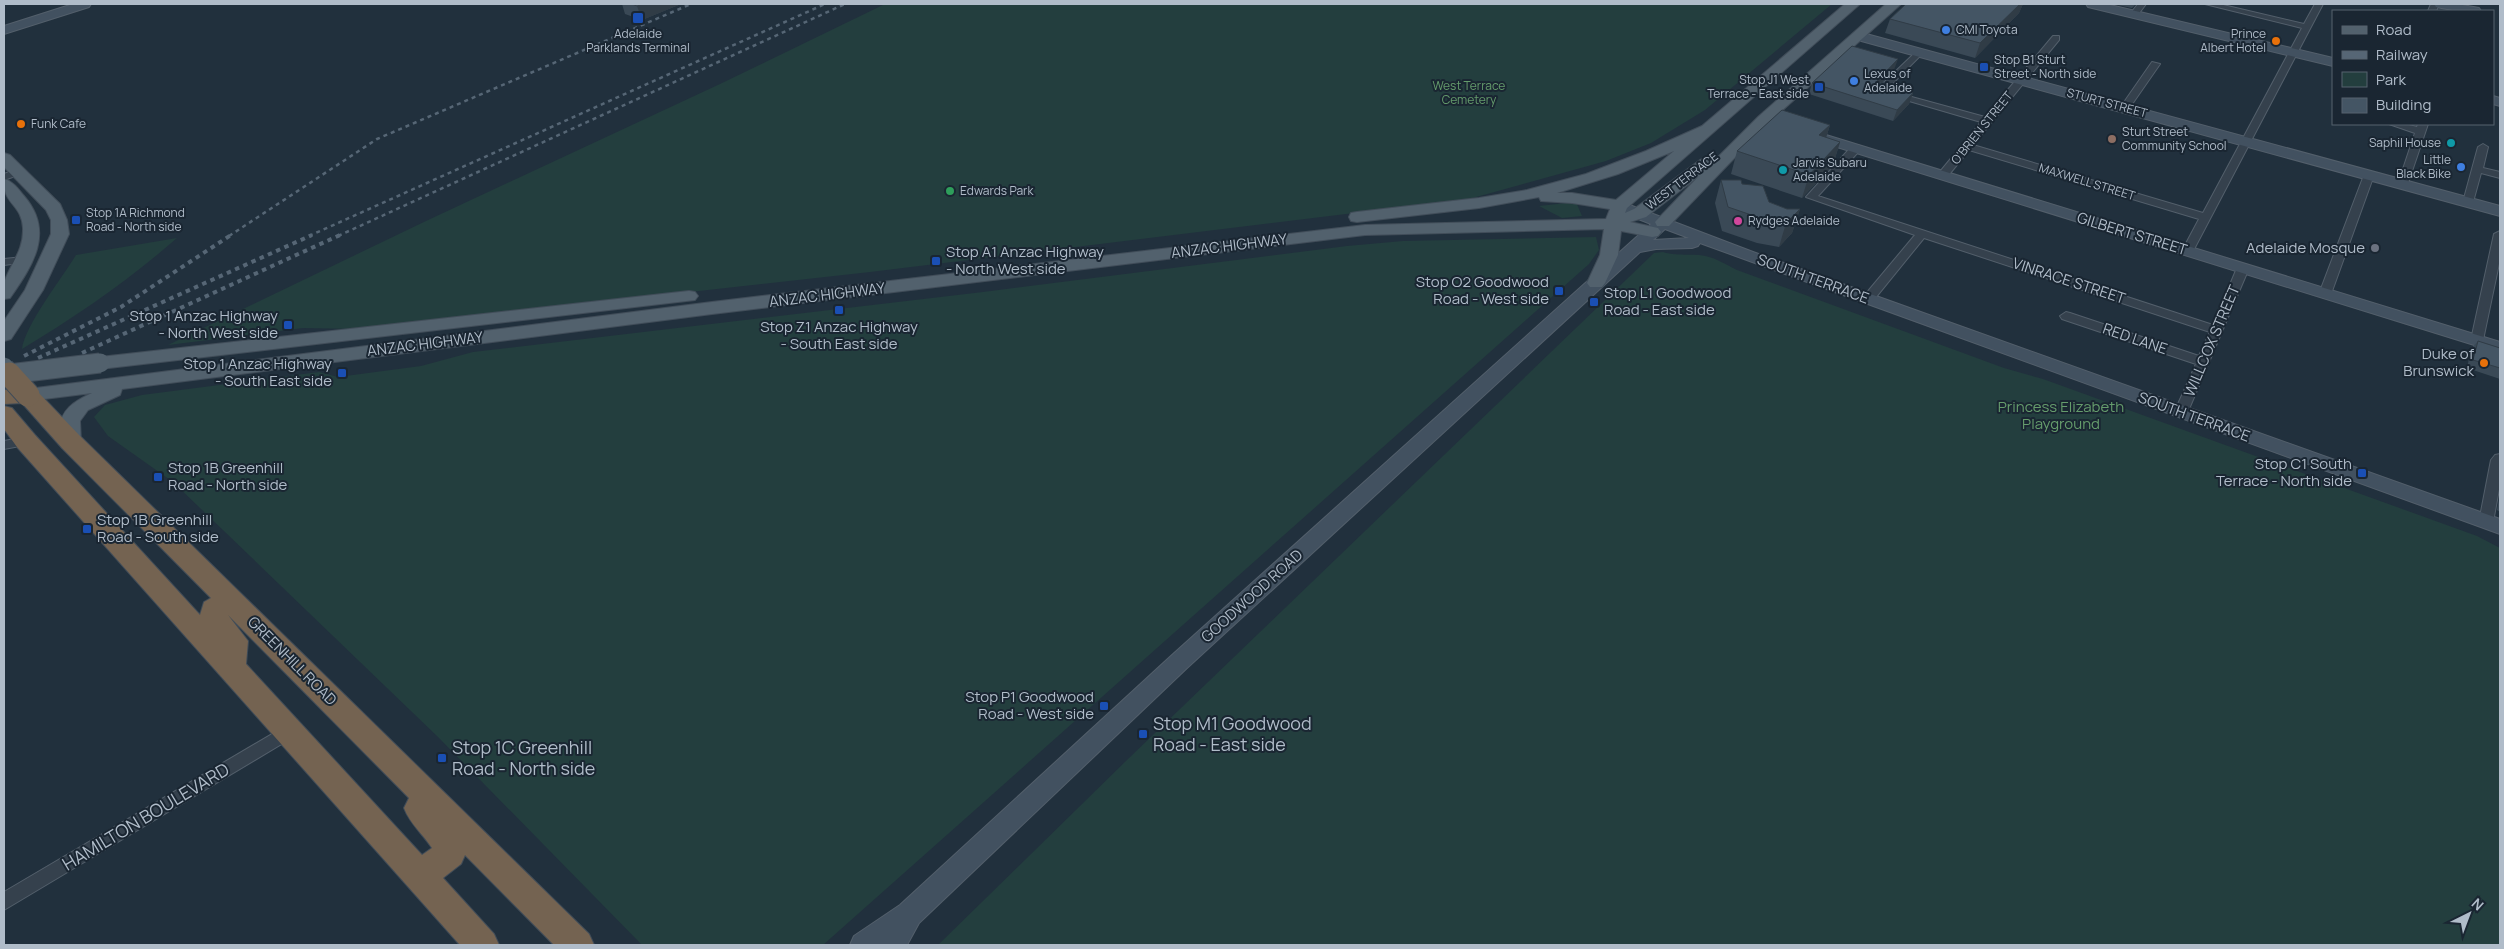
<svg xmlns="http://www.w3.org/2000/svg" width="2504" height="949" font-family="Manrope,sans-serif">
  <rect width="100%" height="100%" fill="#21303d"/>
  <path fill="#233e3e" d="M885,4H1832L1705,110L1651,143L1606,161L1469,199L870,272L358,329L303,328L168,345L426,221L720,84Z
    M1576,202L1582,216L1562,218L1539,206Z
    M1596,237L1599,250L1589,264L823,945H642L438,737L173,482L108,436L94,417L105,405L142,395L319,372L338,377L421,366L473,352L983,292L1347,246L1403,241Z
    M177,238C129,280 77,316 22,349C25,325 62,278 76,255Z
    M1663,252C1676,256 1686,254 1699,255C1713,256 1725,264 1737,270L2004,368L2043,379L2477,536L2500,548V945H938L1128,759L1654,253Z"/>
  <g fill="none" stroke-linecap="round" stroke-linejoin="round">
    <defs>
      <path id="street" d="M2138,4H2146L2137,16H2131L2130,14Z
        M2205,4H2219L2304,24L2315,4H2323L2192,253H2184L2182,251L2199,219L1969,150L1947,177H1939V173L1981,122L1875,91L1919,49L1924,52L1886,90L1985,117L2053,36H2059V40L1973,145L2203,213L2302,28Z
        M2431,4H2439L2436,11H2428Z
        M2152,62L2160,64L2128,110H2122L2120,108Z
        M2389,124H2405L2417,127L2418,124H2428L2407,186H2399L2398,184L2415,133Z
        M2483,144L2488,147L2483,168L2500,172V178L2481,173L2473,202L2472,204H2464L2463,202L2478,147Z
        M1856,145L1860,146V150L1818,196L2213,325L2237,268L2239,266H2247L2249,268L2186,416L2181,417L2174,413L2196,364L2062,319L2060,316L2066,312L2070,313L2199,356L2210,332L1924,238L1872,302H1864L1862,299L1864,296L1915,235L1806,197L1852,146Z
        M20,168L25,171L24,173L4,180V174Z
        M2369,172L2374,175L2331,294L2325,298L2321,296L2319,294L2364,175Z
        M2500,231V259L2483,340L2477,344L2471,340L2494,234Z
        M23,257L27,258V262L4,265V259Z
        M26,437L33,441L31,444L4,449V441Z
        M2500,454V484L2493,522L2486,527L2479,522L2491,460L2495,455Z
        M289,724L295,726L297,731L295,736L4,910V892Z"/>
      <path id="secondary" d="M73,4H91L89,7L4,34V26Z
        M2086,4H2106L2333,58V66L2088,7Z
        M2434,4H2457L2479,8L2481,11H2458L2436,7Z
        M1859,32L2500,206V216L1854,39L1853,36Z
        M2493,96L2500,98V106L2493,104Z
        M1813,131L2500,342V353L1808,138L1806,135Z
        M1619,201L1753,252L2500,519V534L1700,243L1698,246L1692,248L1656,249L1640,252L1187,668L919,923L907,945H850L854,936L900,905L1171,656L1651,224L1613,209L1611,206ZM1665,229L1689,238L1653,240Z"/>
      <path id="primary" d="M1845,4H1860L1627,208L1625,213L1634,209L1700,160L1706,158L1713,162L1758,117L1886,4H1901L1768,123L1669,226H1657L1655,222L1699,176L1646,217L1630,222L1658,228L1661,232L1658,236L1652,237L1621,231L1618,255L1605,283L1602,287H1590L1587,283L1600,255L1604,229L1365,235L712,314L122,389L120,395L88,410L80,421L81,442L78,447L71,449L64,447C60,441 60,437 60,431C59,410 75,401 92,393L28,401L21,399L18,395L21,391L28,389L712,302L1365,225L1606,219L1610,209L1572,203L1541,201L1539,197L1479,208L1357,222L1351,221L1349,217L1351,213L1357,212L1479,198L1527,190L1586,174L1646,151L1702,126ZM1674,151L1616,200L1572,193H1557L1618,174Z
        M4,153L10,155L60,204L67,220L69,234L43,290L11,339L4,341V321L25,290L51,234V220L46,210L4,167Z
        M4,179C13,181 19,190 24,196C55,232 33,265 10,298L4,299C4,294 2,285 5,280C12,262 24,249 23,228C22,204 2,204 4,179Z
        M689,291L695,292L698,296L695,300L100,369L93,367L90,363L93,359L100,357Z"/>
      <path id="highway" d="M28,388L36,390L80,436L589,934L594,945H554L465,855L461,864L443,878L494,934L499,945H460L17,447L4,429V406L12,408L35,435L200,615L204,602L211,598L62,448L22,403L4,404V390ZM228,615L409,798L404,808C410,824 423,834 432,848L422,855L246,664L248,641Z"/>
    </defs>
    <use href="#street" stroke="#535f6b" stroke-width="2"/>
    <use href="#secondary" stroke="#535f6b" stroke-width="2"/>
    <use href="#primary" stroke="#414d59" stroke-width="2"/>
    <use href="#highway" stroke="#404c58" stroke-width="2"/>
    <use href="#street" fill="#35414d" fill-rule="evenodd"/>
    <use href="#secondary" fill="#425160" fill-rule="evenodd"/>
    <use href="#primary" fill="#52616d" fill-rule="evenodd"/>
    <use href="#highway" fill="#746351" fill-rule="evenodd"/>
    <path stroke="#566675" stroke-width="2.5" stroke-dasharray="4 4" stroke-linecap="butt" d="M229,236L377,139L691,4
      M309,236L825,4
      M338,236L845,4"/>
    <path stroke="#566675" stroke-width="4" stroke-dasharray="4.5 4.5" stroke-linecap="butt" d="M82,353L340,235
      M24,356L121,307L231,235
      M38,358L312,235"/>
    <defs>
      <path id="primary-bridge" d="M4,367L9,374L100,363"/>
      <path id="highway-bridge" d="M9,374L28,395"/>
    </defs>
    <use href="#primary-bridge" stroke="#414d59" stroke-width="21" stroke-linecap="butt"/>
    <use href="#highway-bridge" stroke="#404c58" stroke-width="25" stroke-linecap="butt"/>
    <use href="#primary-bridge" stroke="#52616d" stroke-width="19"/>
    <use href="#highway-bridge" stroke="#746351" stroke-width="23"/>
  </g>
  <path fill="#3a4956" d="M622,4H681L642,20L625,14Z
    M1906,4H2023L2019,13L1975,58L1885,33L1890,19Z
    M2113,4H2136L2132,8Z
    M1894,70L1883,82L1913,93L1909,104L1893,121L1809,94L1812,83Z
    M1830,125L1826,138L1840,142L1833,165L1802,198L1731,174L1737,151Z
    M1721,180L1769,202L1787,209H1800L1792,233L1779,247L1757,243L1722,231L1715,203Z
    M2478,341L2500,348V379L2467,368L2471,349Z
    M2500,493V512L2497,510Z"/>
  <path fill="#303c46" d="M643,4H681L642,20L637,6Z
    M2020,4H2023L2019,13L1975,58L1980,43Z
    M1898,59L1894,70L1873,92L1877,81Z
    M1913,93L1909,104L1893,121L1897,110Z
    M1830,125L1823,147L1819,135Z
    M1840,142L1833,165L1802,198L1809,175Z
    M1800,209L1792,233L1779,247L1786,223Z"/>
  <path fill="#445564" stroke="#303c46" d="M632,4H643L637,6Z
    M1906,4H2020L1980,43L1890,19Z
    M1852,46L1898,59L1877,81L1913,93L1897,110L1812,83Z
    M1782,110L1830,125L1819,135L1840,142L1809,175L1737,151Z
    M1721,180H1741L1742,184L1763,186L1769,202L1787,209H1800L1786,223L1763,219L1728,207Z
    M2478,341L2500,348V368L2473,360Z"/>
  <g fill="#1a4fb4" stroke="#1a2632" stroke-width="2">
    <rect x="632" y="12" width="12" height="12" rx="2.5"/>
    <rect x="1979" y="62" width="10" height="10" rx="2.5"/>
    <rect x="1814" y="82" width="10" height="10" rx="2.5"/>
    <rect x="71" y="215" width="10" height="10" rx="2.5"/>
    <rect x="931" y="256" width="10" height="10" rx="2.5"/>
    <rect x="1554" y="286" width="10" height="10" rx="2.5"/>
    <rect x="1589" y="297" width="10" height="10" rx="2.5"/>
    <rect x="834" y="305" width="10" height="10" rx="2.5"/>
    <rect x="283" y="320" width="10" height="10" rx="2.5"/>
    <rect x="337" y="368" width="10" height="10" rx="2.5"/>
    <rect x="2357" y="468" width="10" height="10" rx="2.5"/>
    <rect x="153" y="472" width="10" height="10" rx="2.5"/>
    <rect x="82" y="524" width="10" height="10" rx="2.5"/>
    <rect x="1099" y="701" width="10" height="10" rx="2.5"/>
    <rect x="1138" y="729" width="10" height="10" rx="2.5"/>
    <rect x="437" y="753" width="10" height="10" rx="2.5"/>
  </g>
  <g fill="#3f7fe0" stroke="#1a2632" stroke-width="2">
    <circle cx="1946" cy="30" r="5"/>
    <circle cx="1854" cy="81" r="5"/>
    <circle cx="2461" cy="167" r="5"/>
  </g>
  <g fill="#e8710a" stroke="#1a2632" stroke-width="2">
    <circle cx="2276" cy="41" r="5"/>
    <circle cx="21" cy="124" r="5"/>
    <circle cx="2484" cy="363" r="5"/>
  </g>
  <circle fill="#8d6e63" stroke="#1a2632" stroke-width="2" cx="2112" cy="139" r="5"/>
  <g fill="#0f9aa8" stroke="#1a2632" stroke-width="2">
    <circle cx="2451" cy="143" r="5"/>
    <circle cx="1783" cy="170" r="5"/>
  </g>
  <circle fill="#2e9e5b" stroke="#1a2632" stroke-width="2" cx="950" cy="191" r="5"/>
  <circle fill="#d1479c" stroke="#1a2632" stroke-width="2" cx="1738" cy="221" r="5"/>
  <circle fill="#6b7280" stroke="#1a2632" stroke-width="2" cx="2375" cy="248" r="5"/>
  <g text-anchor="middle" stroke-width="4" stroke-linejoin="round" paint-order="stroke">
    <g font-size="12" fill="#b0bcc9" stroke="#1a2632" text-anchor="start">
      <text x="1956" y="34">CMI Toyota</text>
      <text x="638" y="38" text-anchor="middle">Adelaide<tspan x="638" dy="14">Parklands Terminal</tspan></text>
      <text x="2266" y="38" text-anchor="end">Prince<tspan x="2266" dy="14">Albert Hotel</tspan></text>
      <text x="1994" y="64">Stop B1 Sturt<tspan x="1994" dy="14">Street - North side</tspan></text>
      <text x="1864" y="78">Lexus of<tspan x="1864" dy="14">Adelaide</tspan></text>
      <text x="1809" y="84" text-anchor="end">Stop J1 West<tspan x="1809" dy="14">Terrace - East side</tspan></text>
      <text x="31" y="128">Funk Cafe</text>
      <text x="2122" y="136">Sturt Street<tspan x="2122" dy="14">Community School</tspan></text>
      <text x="2441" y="147" text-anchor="end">Saphil House</text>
      <text x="2451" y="164" text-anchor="end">Little<tspan x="2451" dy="14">Black Bike</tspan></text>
      <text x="1793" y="167">Jarvis Subaru<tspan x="1793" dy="14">Adelaide</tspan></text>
      <text x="960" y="195">Edwards Park</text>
      <text x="86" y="217">Stop 1A Richmond<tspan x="86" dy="14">Road - North side</tspan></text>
      <text x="1748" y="225">Rydges Adelaide</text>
    </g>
    <g font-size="12" fill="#659c6c" stroke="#1a2632">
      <text x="1469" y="90">West Terrace<tspan x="1469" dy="14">Cemetery</tspan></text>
    </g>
    <g font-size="12" fill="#b0bcc9" stroke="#1a2632">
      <text transform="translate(2107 103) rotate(15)" y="4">STURT STREET</text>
      <text transform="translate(1982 128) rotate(-51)" y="4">O'BRIEN STREET</text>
      <text transform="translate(1682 181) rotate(-37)" y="4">WEST TERRACE</text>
      <text transform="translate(2087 182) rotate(17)" y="4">MAXWELL STREET</text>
    </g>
    <g font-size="15" fill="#b0bcc9" stroke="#1a2632">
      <text transform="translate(2132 234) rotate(17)" y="5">GILBERT STREET</text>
      <text transform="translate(1229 246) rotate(-7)" y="5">ANZAC HIGHWAY</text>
      <text transform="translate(1813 279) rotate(20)" y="5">SOUTH TERRACE</text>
      <text transform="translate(2069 281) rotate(18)" y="5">VINRACE STREET</text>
      <text transform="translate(827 295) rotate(-7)" y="5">ANZAC HIGHWAY</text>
      <text transform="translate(2135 339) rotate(19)" y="5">RED LANE</text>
      <text transform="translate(2212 341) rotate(-67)" y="5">WILLCOX STREET</text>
      <text transform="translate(425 344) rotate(-7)" y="5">ANZAC HIGHWAY</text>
      <text transform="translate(2194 417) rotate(20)" y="5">SOUTH TERRACE</text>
      <text transform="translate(1252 596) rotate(-42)" y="5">GOODWOOD ROAD</text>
      <text transform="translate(292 661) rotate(45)" y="5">GREENHILL ROAD</text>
    </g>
    <g font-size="15" fill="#b0bcc9" stroke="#1a2632" text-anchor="end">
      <text x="2365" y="253">Adelaide Mosque</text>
      <text x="946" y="257" text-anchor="start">Stop A1 Anzac Highway<tspan x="946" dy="17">- North West side</tspan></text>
      <text x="1549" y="287">Stop O2 Goodwood<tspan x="1549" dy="17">Road - West side</tspan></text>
      <text x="1604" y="298" text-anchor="start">Stop L1 Goodwood<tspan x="1604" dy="17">Road - East side</tspan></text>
      <text x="278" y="321">Stop 1 Anzac Highway<tspan x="278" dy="17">- North West side</tspan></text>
      <text x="839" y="332" text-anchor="middle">Stop Z1 Anzac Highway<tspan x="839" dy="17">- South East side</tspan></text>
      <text x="2474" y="359">Duke of<tspan x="2474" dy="17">Brunswick</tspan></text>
      <text x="332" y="369">Stop 1 Anzac Highway<tspan x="332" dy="17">- South East side</tspan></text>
      <text x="2352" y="469">Stop C1 South<tspan x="2352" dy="17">Terrace - North side</tspan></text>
      <text x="168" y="473" text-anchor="start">Stop 1B Greenhill<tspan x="168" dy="17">Road - North side</tspan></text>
      <text x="97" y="525" text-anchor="start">Stop 1B Greenhill<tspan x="97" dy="17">Road - South side</tspan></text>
      <text x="1094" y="702">Stop P1 Goodwood<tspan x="1094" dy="17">Road - West side</tspan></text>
    </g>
    <g font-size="15" fill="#659c6c" stroke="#1a2632">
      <text x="2061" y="412">Princess Elizabeth<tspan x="2061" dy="17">Playground</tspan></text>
    </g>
    <g font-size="18" fill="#b0bcc9" stroke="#1a2632" text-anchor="start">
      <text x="1153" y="730">Stop M1 Goodwood<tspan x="1153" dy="21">Road - East side</tspan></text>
      <text x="452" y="754">Stop 1C Greenhill<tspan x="452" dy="21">Road - North side</tspan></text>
    </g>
    <g font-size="18" fill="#b0bcc9" stroke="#1a2632">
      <text transform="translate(146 817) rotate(-31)" y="6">HAMILTON BOULEVARD</text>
    </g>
  </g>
  <rect width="2504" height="949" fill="none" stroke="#b0bcc9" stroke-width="10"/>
  <rect x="2332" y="10" width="162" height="115" fill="#1a2632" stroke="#56626e"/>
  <rect x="2342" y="26" width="25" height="8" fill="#52616d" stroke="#56626e"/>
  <text x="2376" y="35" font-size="15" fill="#b0bcc9">Road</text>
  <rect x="2342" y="51" width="25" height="8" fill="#566675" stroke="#56626e"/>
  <text x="2376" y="60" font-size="15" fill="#b0bcc9">Railway</text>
  <rect x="2342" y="72" width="25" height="15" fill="#233e3e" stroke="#56626e"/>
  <text x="2376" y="85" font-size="15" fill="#b0bcc9">Park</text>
  <rect x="2342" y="98" width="25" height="15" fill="#445564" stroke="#56626e"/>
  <text x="2376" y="110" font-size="15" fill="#b0bcc9">Building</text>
  <g transform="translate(2469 914) rotate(42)" stroke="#1a2632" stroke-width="4" paint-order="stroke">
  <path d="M0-4L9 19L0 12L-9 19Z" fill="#b0bcc9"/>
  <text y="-8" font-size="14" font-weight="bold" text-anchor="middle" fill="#b0bcc9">N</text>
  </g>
</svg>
